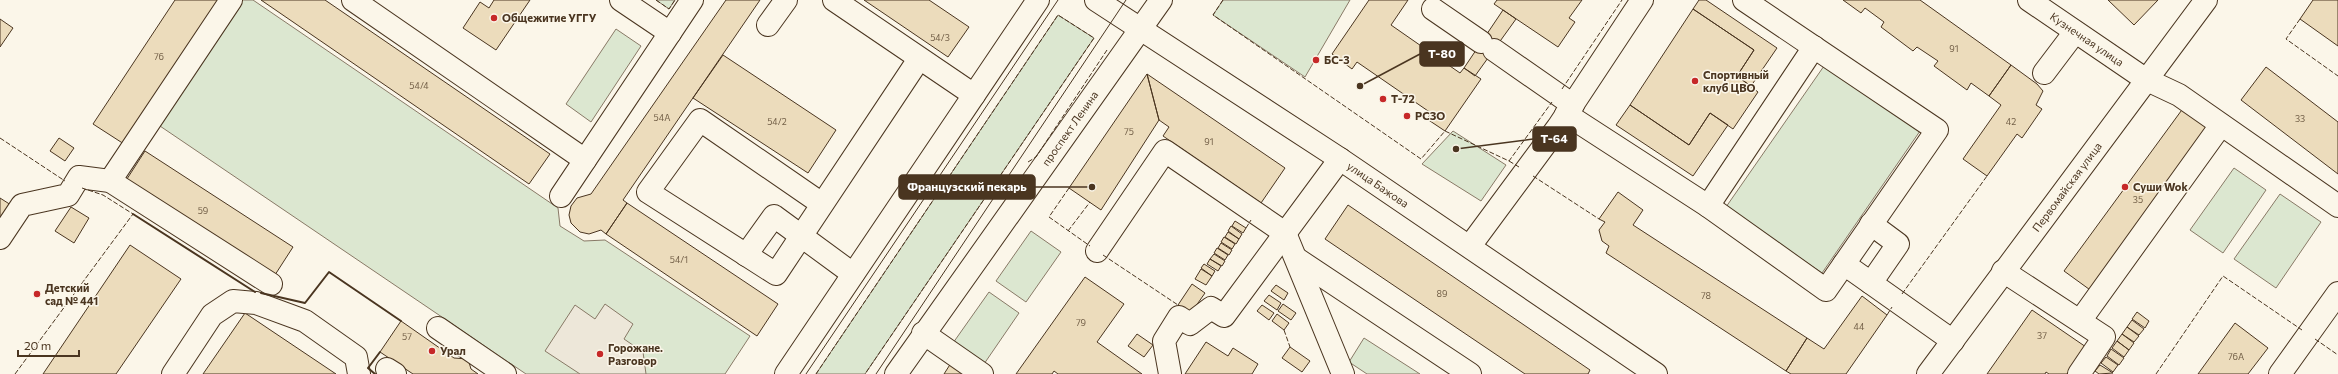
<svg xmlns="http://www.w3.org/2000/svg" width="2338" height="374" font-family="Commissioner,sans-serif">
  <rect width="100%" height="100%" fill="#fbf6e9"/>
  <path fill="#dce7d0" stroke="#887966" d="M242,0H253L558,208L560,226L584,241L605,240L750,336L725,374H526L157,124Z
    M656,0H675L669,9Z
    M1223,0H1350L1305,77L1213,15Z
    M1058,15L1094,38L865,374H816Z
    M616,29L641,46L591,122L566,104Z
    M1824,66L1920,131L1822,273L1726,207Z
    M1453,131L1506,165L1481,201L1422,164Z
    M2234,168L2266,190L2223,253L2190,230Z
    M2280,194L2321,222L2276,288L2234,259Z
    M1031,231L1061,252L1026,302L996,281Z
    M989,292L1019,313L984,364L953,343Z
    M1364,338L1420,374H1367L1349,362Z"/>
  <path fill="#ede7d9" stroke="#887966" d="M605,304L633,324L624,339L643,352L646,374H580L545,351L575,305L595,319Z"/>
  <path fill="#ecdcbc" stroke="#4a3520" d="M175,0H219L124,144L93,124Z
    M261,0H325L550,154L529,184Z
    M494,0H530L496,50L463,28L480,2L489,8Z
    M726,0H760L623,200L627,203L606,234L601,230L589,234L580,232L571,223L569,215L571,206L577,198L591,194Z
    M864,0H929L969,27L948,57Z
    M1369,0H1408L1391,25L1460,73L1464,68L1481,79L1445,131L1427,119L1431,113L1357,62L1352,69L1332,54Z
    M1497,0H1582L1569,18L1575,22L1558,47L1494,4Z
    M1699,0H1706L1777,48L1751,86L1737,76L1754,50L1693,9Z
    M1843,0H1920L2011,65L1989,96L1971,83L1967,90L1934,66L1938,61L1917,47L1913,51L1881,27L1884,22L1865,8L1861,13Z
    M2108,0H2158L2134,25Z
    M2313,0H2338V46L2300,19Z
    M1693,9L1754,50L1737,76L1758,92L1733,129L1710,113L1689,145L1630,105Z
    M1503,10L1516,19L1475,76L1464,68Z
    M0,19L13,28L0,47Z
    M723,55L836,130L808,173L693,98Z
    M2011,65L2037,84L2043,91L2036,105L2042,109L2022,138L2017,134L1987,176L1963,159L2001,105L1989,96Z
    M2266,67L2338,122V174L2241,100Z
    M1147,74L1159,120L1101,210L1069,188Z
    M1147,74L1285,168L1261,203L1163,136L1169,127L1159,120Z
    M1630,105L1689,145L1710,113L1728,125L1693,176L1616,125Z
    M2184,107L2212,129L2093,292L2064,271Z
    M59,138L74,148L65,161L50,151Z
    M145,151L293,247L273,278L125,182Z
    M1618,192L1643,210L1633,225L1807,338L1786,371L1606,253L1609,246L1602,241L1599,230L1605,222L1599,219Z
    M0,198L11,205L0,222Z
    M627,203L778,304L757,336L606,234Z
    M1348,205L1590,370L1588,374H1525L1325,239Z
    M71,207L89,218L74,243L55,231Z
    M1235,221L1246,228L1243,233L1232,226Z
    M1231,226L1242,234L1239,239L1228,231Z
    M1228,232L1239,239L1236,244L1225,237Z
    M1224,237L1235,244L1232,249L1221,242Z
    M1221,243L1232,250L1229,255L1218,248Z
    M130,245L181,279L116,374H43Z
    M1217,248L1228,255L1225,260L1214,253Z
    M1214,254L1225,261L1222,266L1210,259Z
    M1210,259L1221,266L1218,271L1207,264Z
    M1204,264L1215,271L1212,276L1201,268Z
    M1201,269L1212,276L1206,285L1195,279Z
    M1085,277L1124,304L1097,342L1142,374H1058L1054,371L1052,374H1016Z
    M1192,284L1205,293L1191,313L1178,305Z
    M1276,285L1288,293L1284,300L1271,291Z
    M1269,295L1281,303L1277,310L1264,301Z
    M1862,296L1887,315L1846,374H1791L1786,371L1807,338L1824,349Z
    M1283,304L1296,313L1291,320L1278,311Z
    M1262,305L1274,313L1269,320L1257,311Z
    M2032,310L2086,347L2067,374H2049L2046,372L2045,374H1987Z
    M2137,312L2149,321L2145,328L2132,319Z
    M245,313L336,374H203Z
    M1277,314L1289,323L1284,330L1272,321Z
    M2132,320L2144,329L2139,335L2127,327Z
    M401,321L454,358L468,359L471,369L478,374H413L380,352Z
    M2235,323L2268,348L2248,374H2198Z
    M2127,327L2139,336L2134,342L2122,334Z
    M1137,334L1153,345L1144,357L1128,346Z
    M2122,334L2134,343L2129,350L2117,341Z
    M2117,341L2129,350L2124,357L2112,348Z
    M1206,342L1228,356L1233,348L1258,364L1252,374H1185Z
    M1290,347L1310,361L1302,372L1282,358Z
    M2111,349L2124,358L2119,365L2107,356Z
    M2106,357L2118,365L2113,372L2101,363Z
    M951,363L966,374H944Z
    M2100,365L2113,373L2099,374L2095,371Z"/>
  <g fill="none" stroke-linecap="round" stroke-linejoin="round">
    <defs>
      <g id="minor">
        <path d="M353,0L585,160"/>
        <path d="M621,0L670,33"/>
        <path d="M834,0L974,95"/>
        <path id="s1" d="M1096,0L1340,159L1656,374"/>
        <path id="s2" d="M2029,0L2145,79L2179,95L2338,206"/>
        <path d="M1433,9L1481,42"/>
        <path d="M768,25L786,0"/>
        <path d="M1494,50L1573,105"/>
        <path d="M2044,73L2075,32"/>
        <path d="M1566,114L1708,206L1826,290L1937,130L1744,0"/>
        <path d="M110,181L231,0"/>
        <path d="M561,196L692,0"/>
        <path d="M822,204L700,120L648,192L776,274L919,59"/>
        <path d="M1708,206L1814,47"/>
        <path d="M0,238L22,205L68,195L79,177L110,181L271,284"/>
        <path d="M1470,246L1558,127L1642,0"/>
        <path d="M1097,251L1165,151L1285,233L1343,374"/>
        <path d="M746,255L774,216L853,274"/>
        <path d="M1297,259L1470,374"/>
        <path d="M1844,264L1953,341"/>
        <path d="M2003,271L2104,337L2079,374"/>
        <path d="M1871,283L1898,244L1871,224"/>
        <path d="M2080,321L2221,125"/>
        <path d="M438,328L505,374"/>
        <path d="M923,333L982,374"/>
        <path d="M387,369L395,374"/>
        <path d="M173,374L212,315L233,301L256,303L305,321L356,357L359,374"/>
        <path d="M1170,374L1164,341L1179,317L1190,324L1211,308L1224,316L1340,159"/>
        <path id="s3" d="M1928,374L2206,0"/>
        <path d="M2280,374L2338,293"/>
      </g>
      <g id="major">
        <path d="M786,374L1038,0"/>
        <path id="s4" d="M896,374L1161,0"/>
      </g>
    </defs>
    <use href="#minor" stroke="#4a3520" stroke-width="24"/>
    <use href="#major" stroke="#4a3520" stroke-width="24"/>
    <use href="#minor" stroke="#fbf6e9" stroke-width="22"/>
    <use href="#major" stroke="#fbf6e9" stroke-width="22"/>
    <path stroke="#4a3520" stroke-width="1" d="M806,374L1058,0
      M876,374L1126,0"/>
    <path stroke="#4a3520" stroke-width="1" stroke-dasharray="5 2" stroke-linecap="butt" d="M656,0L669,9L675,0
      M1223,0L1213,15L1421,159L1445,131L1509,161L1552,102
      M2300,19L2286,39L2338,76
      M1562,89L1622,0
      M0,138L65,181
      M1509,161L1519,167
      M1028,162L1036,157L1107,50
      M1533,176L1599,219
      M1069,188L1049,217L1090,246
      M1246,228L1251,220
      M1068,231L1090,202
      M1103,255L1178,305
      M1902,294L1987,176
      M1887,315L1892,307
      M1284,330L1290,347
      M2315,339L2338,355
      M15,374L133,214L103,195L82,188
      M816,374L1058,15L1094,38L865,374
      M2156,374L2223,276L2302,330"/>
    <path stroke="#4a3520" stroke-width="2" d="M133,214L255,292
      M261,293L305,303L329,272L401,321
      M375,374L368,368L380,352"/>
  </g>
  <g fill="#c62828" stroke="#fbf6e9" stroke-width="1.5">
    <circle cx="494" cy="18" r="4"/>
    <circle cx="1316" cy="60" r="4"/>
    <circle cx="1695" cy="81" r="4"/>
    <circle cx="1383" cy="99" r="4"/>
    <circle cx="1407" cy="116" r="4"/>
    <circle cx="2125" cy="187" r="4"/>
    <circle cx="37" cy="294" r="4"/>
    <circle cx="432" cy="351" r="4"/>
    <circle cx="600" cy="354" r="4"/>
  </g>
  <g text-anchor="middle" stroke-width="3" stroke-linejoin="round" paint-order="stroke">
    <g font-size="9" fill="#725f47">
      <text x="940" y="41">54/3</text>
      <text x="1954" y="52">91</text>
      <text x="159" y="60">76</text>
      <text x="419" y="89">54/4</text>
      <text x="662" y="121">54А</text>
      <text x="2300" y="122">33</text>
      <text x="777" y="125">54/2</text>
      <text x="2011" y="125">42</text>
      <text x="1129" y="135">75</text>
      <text x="1209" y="145">91</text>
      <text x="2138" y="203">35</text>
      <text x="203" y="214">59</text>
      <text x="679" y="263">54/1</text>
      <text x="1442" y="297">89</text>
      <text x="1706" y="299">78</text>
      <text x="1081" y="326">79</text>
      <text x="1859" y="330">44</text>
      <text x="2042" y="339">37</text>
      <text x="407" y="340">57</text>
      <text x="2236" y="360">76А</text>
    </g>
    <g font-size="11" font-weight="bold" fill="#4a3520" stroke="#fbf6e9" text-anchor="start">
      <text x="502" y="22">Общежитие УГГУ</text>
      <text x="1324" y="64">БС-3</text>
      <text x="1703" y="79">Спортивный<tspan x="1703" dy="13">клуб ЦВО</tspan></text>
      <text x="1391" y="103">Т-72</text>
      <text x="1415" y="120">РСЗО</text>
      <text x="2133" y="191">Суши Wok</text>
      <text x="45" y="292">Детский<tspan x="45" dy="13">сад № 441</tspan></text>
      <text x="608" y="352">Горожане.<tspan x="608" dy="13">Разговор</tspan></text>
      <text x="440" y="355">Урал</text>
    </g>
    <g font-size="11" fill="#4a3520" stroke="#fbf6e9">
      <text dy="4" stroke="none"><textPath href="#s2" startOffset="70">Кузнечная улица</textPath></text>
      <text dy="4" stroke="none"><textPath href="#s4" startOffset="301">проспект Ленина</textPath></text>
      <text dy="4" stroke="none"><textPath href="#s1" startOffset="337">улица Бажова</textPath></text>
      <text dy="4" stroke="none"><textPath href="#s3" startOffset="233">Первомайская улица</textPath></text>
    </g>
  </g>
  <path fill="none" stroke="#4a3520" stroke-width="1.5" d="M1360 86L1420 54M1456 149L1533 139M1092 187L1035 187"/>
  <g fill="#4a3520" stroke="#fbf6e9" stroke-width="1.5">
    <circle cx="1360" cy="86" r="4"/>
    <circle cx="1456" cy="149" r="4"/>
    <circle cx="1092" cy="187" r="4"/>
  </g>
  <g fill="#4a3520" stroke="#4a3520" stroke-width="1.5">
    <rect x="1420" y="42" width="44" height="24" rx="4"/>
    <rect x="1533" y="127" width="43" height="24" rx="4"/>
    <rect x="899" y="175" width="136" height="24" rx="4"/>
  </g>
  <g font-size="12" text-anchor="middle" font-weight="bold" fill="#fff">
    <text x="1442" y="58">Т-80</text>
    <text x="1554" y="143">Т-64</text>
    <text x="967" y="191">Французский пекарь</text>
  </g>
  <path d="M18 350v6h61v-6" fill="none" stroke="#4a3520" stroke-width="2"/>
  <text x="24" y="350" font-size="12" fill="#4a3520" stroke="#fbf6e9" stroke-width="3" paint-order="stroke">20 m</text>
</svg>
